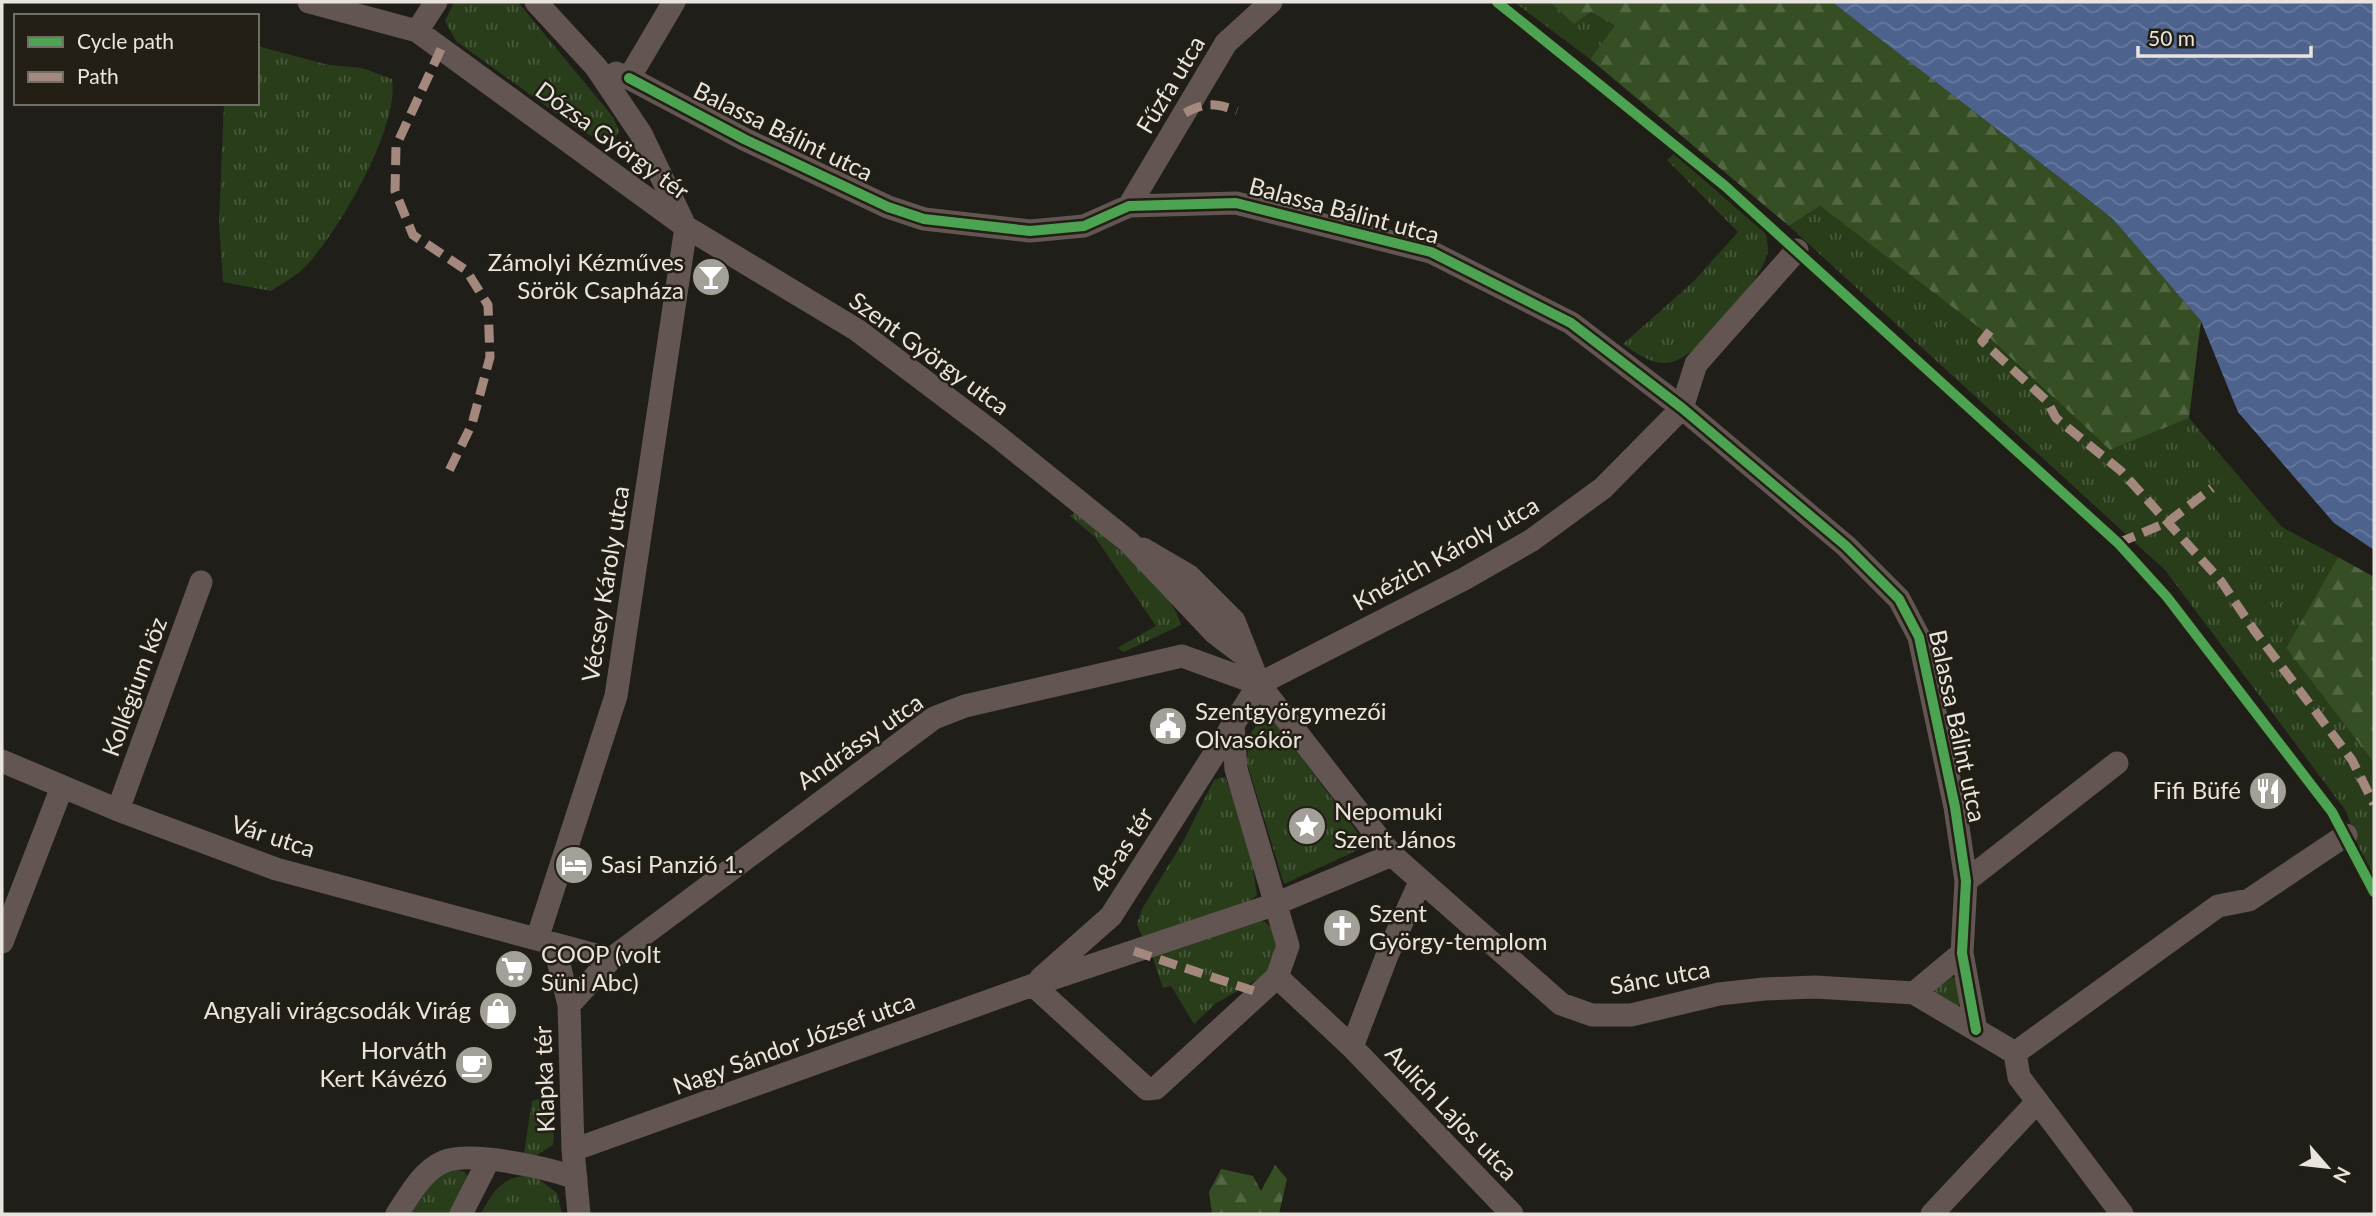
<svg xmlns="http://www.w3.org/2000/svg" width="2376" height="1216" font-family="Lato,sans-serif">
  <defs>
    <pattern id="grass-tufts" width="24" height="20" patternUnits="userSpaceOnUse" patternTransform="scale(1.75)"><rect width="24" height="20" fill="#293d1b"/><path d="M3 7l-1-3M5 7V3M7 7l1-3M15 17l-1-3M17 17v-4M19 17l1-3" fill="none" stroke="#48593c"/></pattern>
    <pattern id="forest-firs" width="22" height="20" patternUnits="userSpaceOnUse" patternTransform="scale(1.75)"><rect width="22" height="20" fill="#354e23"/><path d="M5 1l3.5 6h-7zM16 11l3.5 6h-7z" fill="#526742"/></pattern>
    <pattern id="water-waves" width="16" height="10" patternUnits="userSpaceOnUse" patternTransform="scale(1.75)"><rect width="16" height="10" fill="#4d638e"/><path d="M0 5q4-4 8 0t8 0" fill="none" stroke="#67799d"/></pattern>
  </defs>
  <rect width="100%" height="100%" fill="#201e18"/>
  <path fill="url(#grass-tufts)" d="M454,2H518L613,117L619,131L614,140L605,141L582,132L456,41L445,21Z
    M1514,2H1550L1574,24L1591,12L1616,27L1590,59Z
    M257,46L329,65L362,68L392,79C400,127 339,231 306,266C297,276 282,283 271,291L223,282L219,223L224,103H257Z
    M1674,154L1766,234C1767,241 1769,249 1767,255C1758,285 1702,354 1672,362C1654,367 1636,353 1623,344L1693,282L1738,232L1667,160Z
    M1820,206L1977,326L2110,450L2189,418L2282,527L2338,557L2286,648L2374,763V892L2346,811L2165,570L1789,226Z
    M1075,512C1109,542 1169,582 1181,625L1124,652L1117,648L1156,626L1095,537L1070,516Z
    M1273,720L1361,837L1362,848L1284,884L1247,763L1249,736L1259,721Z
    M1225,777L1248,836L1257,895L1249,902L1149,939L1142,936L1137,924L1142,909L1184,840L1214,780Z
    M1256,918C1282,926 1278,951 1270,972L1215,1004L1194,1024L1171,986L1163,988L1151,953Z
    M1951,976L1958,980L1963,996L1959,1005L1952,1007L1933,994L1936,985Z
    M538,1099L554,1135L553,1145L537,1155L524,1153L532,1101Z
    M453,1169L465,1172L468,1178L451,1214H410L440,1171Z
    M533,1175L557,1193L562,1214H481C494,1189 503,1176 533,1175Z"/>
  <path fill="url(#forest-firs)" d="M1550,2H1832L2112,218L2201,321L2189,418L2110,450L1977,326L1820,206L1789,226L1590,59L1615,26L1591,12L1574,24Z
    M2338,557L2374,577V763L2286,648Z
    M1275,1165L1287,1179L1279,1214H1212L1209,1192L1221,1169L1253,1176L1261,1191Z"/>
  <path fill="url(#water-waves)" d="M1832,2H2374V550L2334,523L2238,412L2201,321L2112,218Z"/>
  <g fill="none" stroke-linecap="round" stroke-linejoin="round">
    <path stroke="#635552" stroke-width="23" d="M309,2L417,31L686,227L857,330L996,435L1129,542L1215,633L1248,658
      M536,2L596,67L641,134L684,224
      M417,31L436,2
      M616,73L629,78L674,2
      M629,78L744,139L888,207L924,219L1030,231L1084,226L1129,206L1236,203L1431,252L1571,323L1682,408L1846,546L1899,599L1919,637L1955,807L1966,881L1962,953L1976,1030
      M1129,206L1226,43L1271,2
      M1143,549L1189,576L1234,621L1259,684L1392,855L1561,1004L1592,1015H1631L1719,994L1764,989L1815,987L1914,993L2015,1053
      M1259,684L1464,579L1532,540L1603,488L1682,408L1696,364L1797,250
      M2,761L118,810L276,869L611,959
      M118,810L201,582
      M1966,881L2117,763
      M537,939L616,696L686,227
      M2,942L62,787
      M554,944L569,1005L573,1150L579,1214
      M1277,977L1352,1047L1512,1214
      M1041,978L1111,916L1259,684
      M1033,985L1147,1089L1156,1088L1277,977L1288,946L1236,769L1233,724
      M1914,993L1962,953
      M569,1005L611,959L934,718L965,706L1182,656L1259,684
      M1352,1047L1388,953L1420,882
      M2015,1053L2218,906L2249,900L2346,835
      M2015,1053L2019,1077L2122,1214
      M573,1150L1033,985L1273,905L1392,855
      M397,1214C409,1196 422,1171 443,1162C470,1150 548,1168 576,1178
      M461,1214L488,1161
      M1932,1214L2037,1102"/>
    <path stroke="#a5887d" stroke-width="9" stroke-dasharray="18 9" stroke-linecap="butt" d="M441,49L396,146L395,191L413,235L466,270L488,305L490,357L472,424L447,475
      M1185,113C1205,102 1216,103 1237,111
      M1990,331L1982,341L2047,401L2056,418L2121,471L2221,581L2254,630L2352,760L2374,804
      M2118,543L2168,522L2212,488
      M1134,951L1260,993"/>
    <defs>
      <path id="cycleway" d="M1497,2L1725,186L2118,543L2167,597L2332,812L2374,892
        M629,78L744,139L888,207L924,219L1030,231L1084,226L1129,206L1236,203L1431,252L1571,323L1682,408L1846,546L1899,599L1919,637L1955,807L1966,881L1962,953L1976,1030"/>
    </defs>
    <use href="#cycleway" stroke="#231f14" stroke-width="15"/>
    <use href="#cycleway" stroke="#4ca352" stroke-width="10"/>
  </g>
  <defs>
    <symbol id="bar-disc" viewBox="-11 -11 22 22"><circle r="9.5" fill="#a39f99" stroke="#231f14"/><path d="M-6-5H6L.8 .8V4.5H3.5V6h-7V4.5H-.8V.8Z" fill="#fff"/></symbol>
    <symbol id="civic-disc" viewBox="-11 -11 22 22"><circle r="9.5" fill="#a39f99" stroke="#231f14"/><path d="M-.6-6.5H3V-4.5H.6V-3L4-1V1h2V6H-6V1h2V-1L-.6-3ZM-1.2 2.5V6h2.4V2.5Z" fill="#fff"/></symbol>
    <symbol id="restaurant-disc" viewBox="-11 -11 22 22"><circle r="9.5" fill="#a39f99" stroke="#231f14"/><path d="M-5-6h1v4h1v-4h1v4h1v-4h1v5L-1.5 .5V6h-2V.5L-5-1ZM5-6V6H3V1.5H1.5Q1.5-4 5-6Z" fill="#fff"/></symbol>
    <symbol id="sight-disc" viewBox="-11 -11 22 22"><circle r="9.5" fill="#a39f99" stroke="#231f14"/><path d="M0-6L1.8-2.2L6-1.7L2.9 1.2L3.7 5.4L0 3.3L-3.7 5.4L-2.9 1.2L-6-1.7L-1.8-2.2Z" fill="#fff"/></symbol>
    <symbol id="hotel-disc" viewBox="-11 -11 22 22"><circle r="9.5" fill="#a39f99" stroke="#231f14"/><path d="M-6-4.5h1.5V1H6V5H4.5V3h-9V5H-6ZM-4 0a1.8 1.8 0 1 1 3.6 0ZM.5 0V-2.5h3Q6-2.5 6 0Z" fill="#fff"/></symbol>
    <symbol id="church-disc" viewBox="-11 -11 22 22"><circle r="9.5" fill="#a39f99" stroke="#231f14"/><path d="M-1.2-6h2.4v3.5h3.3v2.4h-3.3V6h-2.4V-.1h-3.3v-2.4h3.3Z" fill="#fff"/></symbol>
    <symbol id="supermarket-disc" viewBox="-11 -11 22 22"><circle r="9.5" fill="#a39f99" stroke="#231f14"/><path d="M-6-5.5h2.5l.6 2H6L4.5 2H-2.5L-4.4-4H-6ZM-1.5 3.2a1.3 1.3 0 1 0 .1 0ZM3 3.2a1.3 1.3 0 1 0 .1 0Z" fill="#fff"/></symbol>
    <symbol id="shop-disc" viewBox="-11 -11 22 22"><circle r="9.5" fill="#a39f99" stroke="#231f14"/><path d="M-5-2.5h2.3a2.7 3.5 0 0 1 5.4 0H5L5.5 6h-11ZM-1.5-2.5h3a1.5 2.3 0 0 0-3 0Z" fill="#fff"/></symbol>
    <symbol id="cafe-disc" viewBox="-11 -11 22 22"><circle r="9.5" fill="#a39f99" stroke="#231f14"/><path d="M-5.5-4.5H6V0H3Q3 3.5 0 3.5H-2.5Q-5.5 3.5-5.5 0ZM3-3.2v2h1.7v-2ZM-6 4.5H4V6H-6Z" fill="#fff"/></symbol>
  </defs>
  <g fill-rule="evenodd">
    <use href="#bar-disc" x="689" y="255" width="44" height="44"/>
    <use href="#civic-disc" x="1146" y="704" width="44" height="44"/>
    <use href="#restaurant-disc" x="2246" y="769" width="44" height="44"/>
    <use href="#sight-disc" x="1285" y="804" width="44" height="44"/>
    <use href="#hotel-disc" x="552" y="843" width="44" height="44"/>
    <use href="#church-disc" x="1320" y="906" width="44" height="44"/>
    <use href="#supermarket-disc" x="492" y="947" width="44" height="44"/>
    <use href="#shop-disc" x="476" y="989" width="44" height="44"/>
    <use href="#cafe-disc" x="452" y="1043" width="44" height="44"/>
  </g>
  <g text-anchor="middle" stroke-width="5" stroke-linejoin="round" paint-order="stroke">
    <g font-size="24" fill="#e9e5de" stroke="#231f14">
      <text transform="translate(1171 85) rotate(-59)" y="8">Fűzfa utca</text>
      <text transform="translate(783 132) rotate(26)" y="8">Balassa Bálint utca</text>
      <text transform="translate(612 141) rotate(36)" y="8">Dózsa György tér</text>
      <text transform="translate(1344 211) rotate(15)" y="8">Balassa Bálint utca</text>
      <text transform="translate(929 354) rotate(36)" y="8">Szent György utca</text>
      <text transform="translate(1446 554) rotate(-29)" y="8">Knézich Károly utca</text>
      <text transform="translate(606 584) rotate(-81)" y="8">Vécsey Károly utca</text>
      <text transform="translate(135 687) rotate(-70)" y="8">Kollégium köz</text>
      <text transform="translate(1957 726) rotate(78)" y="8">Balassa Bálint utca</text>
      <text transform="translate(860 742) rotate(-35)" y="8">Andrássy utca</text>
      <text transform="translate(273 837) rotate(18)" y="8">Vár utca</text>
      <text transform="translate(1122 850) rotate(-57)" y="8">48-as tér</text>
      <text transform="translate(1660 978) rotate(-10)" y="8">Sánc utca</text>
      <text transform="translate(794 1044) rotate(-20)" y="8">Nagy Sándor József utca</text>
      <text transform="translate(545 1079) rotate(-92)" y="8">Klapka tér</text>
      <text transform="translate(1451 1113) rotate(46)" y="8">Aulich Lajos utca</text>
    </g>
    <g font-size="24" fill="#e9e5de" stroke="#231f14" text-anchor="start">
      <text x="684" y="271" text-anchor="end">Zámolyi Kézműves<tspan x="684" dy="28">Sörök Csapháza</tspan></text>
      <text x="1195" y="720">Szentgyörgymezői<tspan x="1195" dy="28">Olvasókör</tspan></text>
      <text x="2241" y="799" text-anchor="end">Fifi Büfé</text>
      <text x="1334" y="820">Nepomuki<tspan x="1334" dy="28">Szent János</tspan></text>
      <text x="601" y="873">Sasi Panzió 1.</text>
      <text x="1369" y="922">Szent<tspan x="1369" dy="28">György-templom</tspan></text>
      <text x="541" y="963">COOP (volt<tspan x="541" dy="28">Süni Abc)</tspan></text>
      <text x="471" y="1019" text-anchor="end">Angyali virágcsodák Virág</text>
      <text x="447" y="1059" text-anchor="end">Horváth<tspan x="447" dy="28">Kert Kávézó</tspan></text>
    </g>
  </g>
  <rect width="2376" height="1216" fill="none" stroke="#e9e5de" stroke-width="7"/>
  <rect x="14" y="14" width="245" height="91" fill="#231f14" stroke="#726e65" stroke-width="2"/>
  <rect x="28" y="37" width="35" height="10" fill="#4ca352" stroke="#726e65" stroke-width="2"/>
  <text x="77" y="49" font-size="21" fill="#e9e5de">Cycle path</text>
  <rect x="28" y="72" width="35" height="10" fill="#a5887d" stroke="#726e65" stroke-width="2"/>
  <text x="77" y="84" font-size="21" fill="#e9e5de">Path</text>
  <g transform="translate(2327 1167) rotate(118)" stroke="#231f14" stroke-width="5" paint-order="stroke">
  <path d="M0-5L12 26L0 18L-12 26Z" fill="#e9e5de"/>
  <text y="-10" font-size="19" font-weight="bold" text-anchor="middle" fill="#e9e5de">N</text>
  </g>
  <path d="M2138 46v10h173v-10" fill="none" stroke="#e9e5de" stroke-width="3.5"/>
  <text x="2148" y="46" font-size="21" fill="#e9e5de" stroke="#231f14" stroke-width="5" paint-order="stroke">50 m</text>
</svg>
